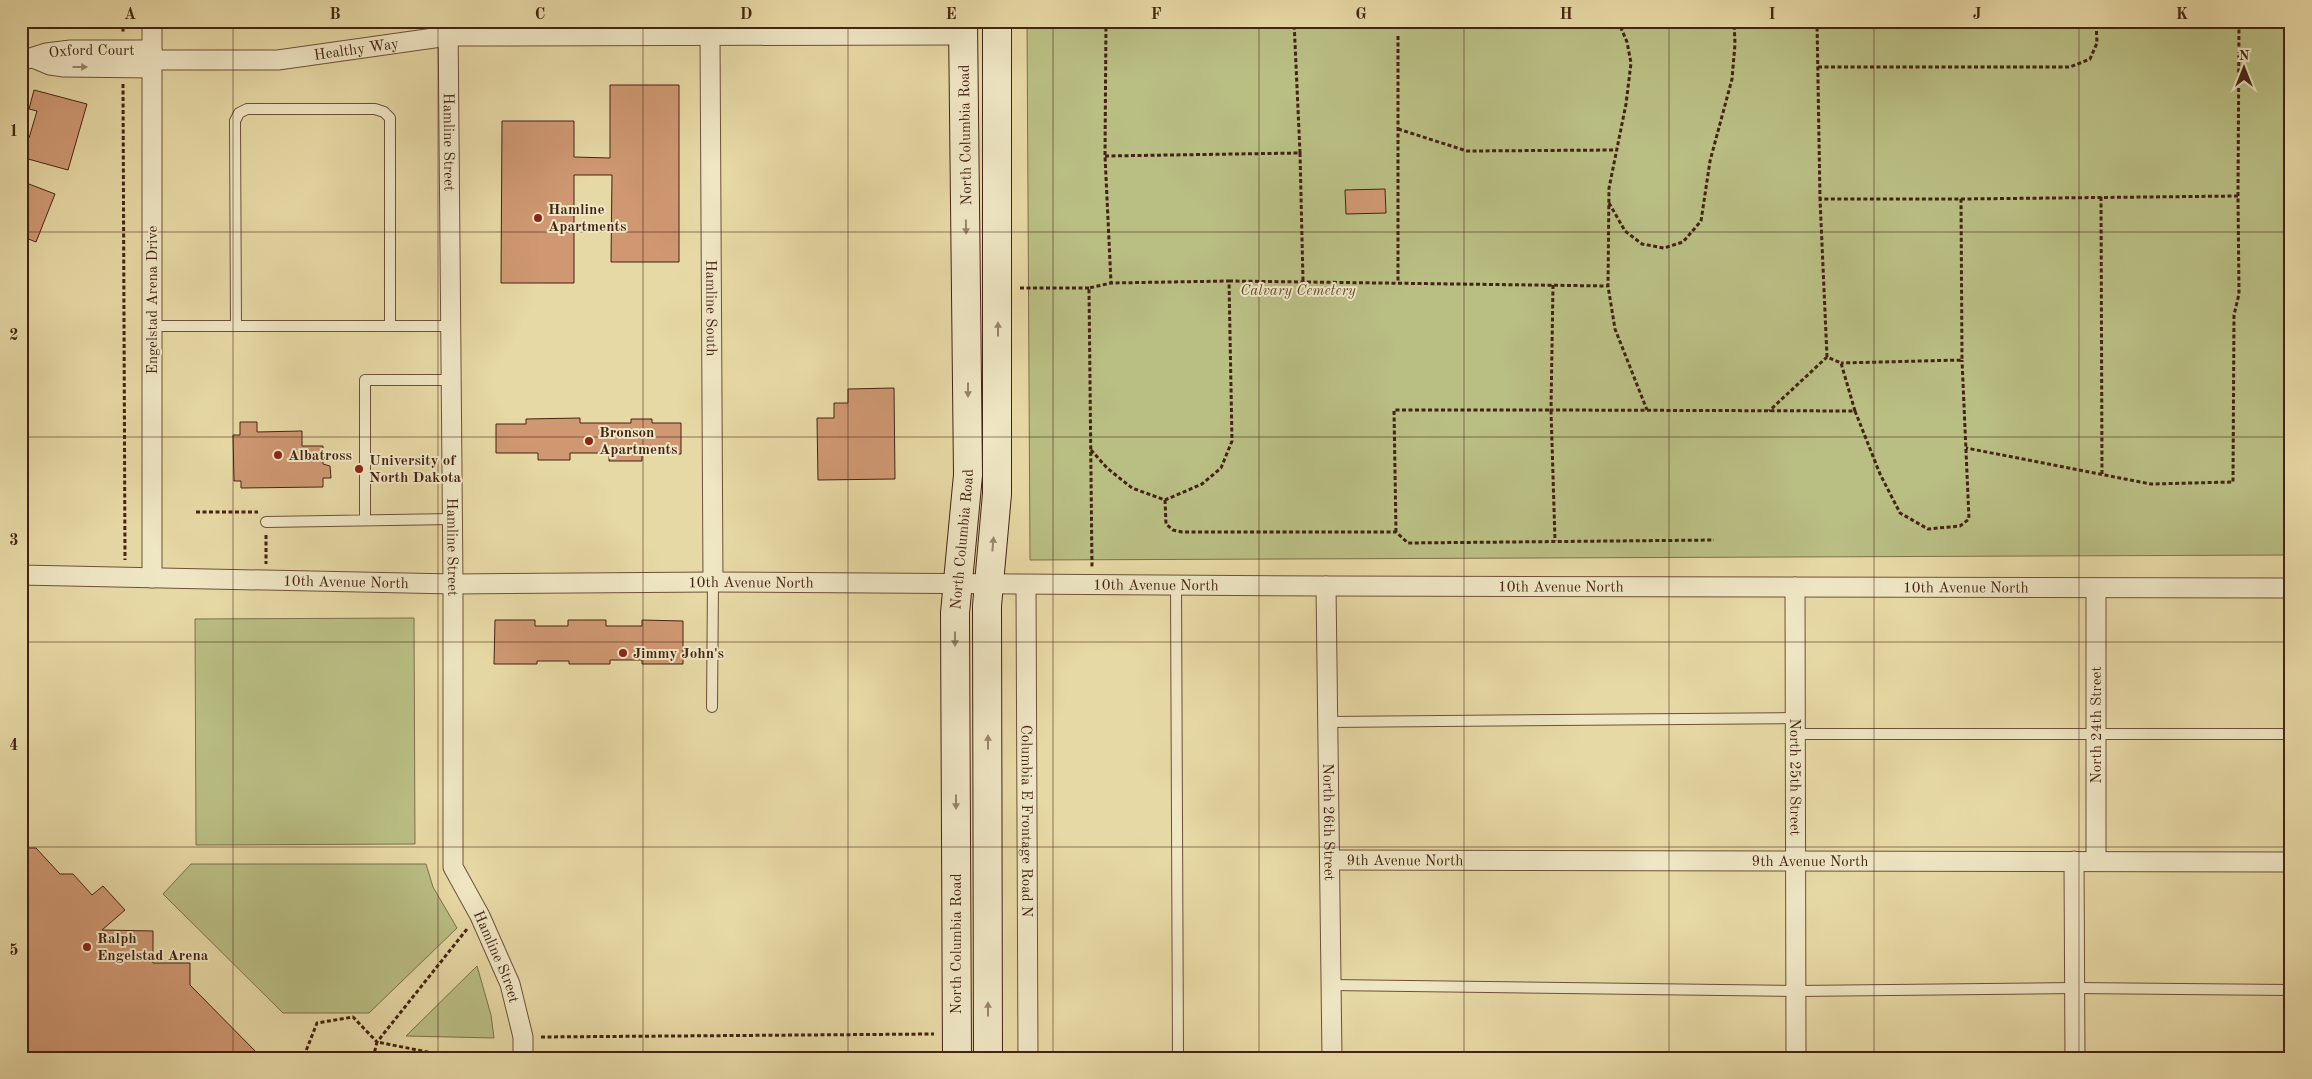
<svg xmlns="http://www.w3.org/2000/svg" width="2312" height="1079" font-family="'Old Standard TT',serif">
  <rect width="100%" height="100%" fill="#e7d9a5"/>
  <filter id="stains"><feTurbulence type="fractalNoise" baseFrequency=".004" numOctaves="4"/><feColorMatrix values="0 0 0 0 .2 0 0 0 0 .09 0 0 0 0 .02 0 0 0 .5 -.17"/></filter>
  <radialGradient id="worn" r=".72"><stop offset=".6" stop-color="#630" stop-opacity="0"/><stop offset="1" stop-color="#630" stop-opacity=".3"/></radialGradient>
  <path fill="#b9be83" stroke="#7f704c" d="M1027,21H2291V555L1030,560Z
    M414,618L415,844L196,845L195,619Z
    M191,864H426L433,887L457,928L369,1013H283L163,894Z
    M477,966L491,1015L494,1038L406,1036Z"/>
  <path fill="#cf9872" stroke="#452315" d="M610,85H679V262H611L612,175H574V283H501L502,121H574V157L610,158Z
    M34,90L87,104L68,170L21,157V135L29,138L37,111L29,109Z
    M21,181L55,194L36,242L21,236Z
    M1385,189L1386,213L1346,214L1345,190Z
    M894,388L895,479L818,480L817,418H834V403H848V389Z
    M580,418V423H631V419H652V423H681V454H642V461H609V453H570V460H538V453H496V424H526V419Z
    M240,422H257V432L302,431V446H323V464L330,466L331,478H323V487L241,488V481H234L233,435H240Z
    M495,620H535V626H568V620H606V626H642V620L683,621V664H642V660H610V664H569V661H537V664H494Z
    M21,848H36L60,874H73L92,895L103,886L125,910L102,930L153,931V963H190V985L262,1058H21Z"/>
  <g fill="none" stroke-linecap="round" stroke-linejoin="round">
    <defs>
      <path id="service" d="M152,326H451
        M236,326L235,121L239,113L247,109H375L384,112L390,118V326
        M365,520V380H452
        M266,522L453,519
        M1176,585L1178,1058
        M712,707L713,582
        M1328,722L1795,718
        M1796,734H2291
        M1331,985L1796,991L2075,988L2291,990"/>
      <g id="minor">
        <path d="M152,21V578"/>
        <path id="s1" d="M448,21L453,584V867L480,916L510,984L523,1037V1058"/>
        <path id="s2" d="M710,36L713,582"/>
        <path d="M33,58L50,65L64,67L152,68"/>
        <path id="s3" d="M152,60H278L448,36L951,35"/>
        <path id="s4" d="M21,61L46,53L71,50H152"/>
        <path id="s5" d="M21,575L453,584L713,582L1326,586L2291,588"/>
        <path id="s6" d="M1026,585L1028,1058"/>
        <path id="s7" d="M1326,586L1332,1058"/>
        <path id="s8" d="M1795,587L1796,1058"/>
        <path d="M2096,588V861"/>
        <path id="s9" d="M1330,860L2291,862"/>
        <path d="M2074,861L2075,1058"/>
      </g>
      <g id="secondary">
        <path id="s10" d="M957,1058L955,613L968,475L963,21"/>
        <path d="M988,1058L987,606L997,494V21"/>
      </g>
    </defs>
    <use href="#service" stroke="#6e5039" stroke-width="12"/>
    <use href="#minor" stroke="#6e5039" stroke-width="21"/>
    <use href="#secondary" stroke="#452315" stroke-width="30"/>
    <path stroke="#452315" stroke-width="3" stroke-dasharray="4 2.5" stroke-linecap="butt" d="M123,21V32
      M1106,21L1105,156L1111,283
      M1618,21L1627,42L1631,63L1626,104L1609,188L1608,286L1615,329L1647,410
      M1817,21L1820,199
      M1398,36V283
      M1818,67H2070L2090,59L2097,43L2096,21
      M123,84L125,560
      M1398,129L1467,151L1617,150
      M1300,153L1303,281
      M1105,156L1300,153L1294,21
      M2238,196L2239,21
      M2101,197L2102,475
      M1961,199L2238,196L2239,294L2234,315L2233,482L2151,484L1966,448
      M1609,203L1625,231L1642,244L1664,248L1683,242L1701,221L1710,161L1732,79L1735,44L1734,21
      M1229,281L1608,286
      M1553,285L1551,410L1855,411L1841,363L1827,357L1769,411
      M1020,288H1089
      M1827,357L1820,199H1961L1962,360L1841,363
      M1855,411L1880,474L1900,513L1928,529L1960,526L1969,519L1962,360
      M1091,450L1107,468L1132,488L1165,500L1202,484L1221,468L1232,441L1229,281L1111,283L1089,288L1092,567
      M1165,500L1166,524L1173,530L1182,532H1396L1408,543L1714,540
      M196,512H258
      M1396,532L1394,410H1551L1555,541
      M266,535V564
      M541,1037L934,1034
      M257,1053L305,1058
      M304,1056L317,1023L353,1017L377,1042L467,929
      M373,1058L377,1042L458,1058"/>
    <use href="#service" stroke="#efe6c4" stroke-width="10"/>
    <use href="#minor" stroke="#efe6c4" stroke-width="19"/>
    <use href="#secondary" stroke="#efe6c4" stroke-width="28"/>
  </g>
  <defs><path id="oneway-solid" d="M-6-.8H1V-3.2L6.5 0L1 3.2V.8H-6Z" transform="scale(1.25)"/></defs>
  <g fill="#9a846c">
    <use href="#oneway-solid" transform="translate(80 67)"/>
    <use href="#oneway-solid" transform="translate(966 227) rotate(89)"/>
    <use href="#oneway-solid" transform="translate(998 329) rotate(-90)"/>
    <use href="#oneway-solid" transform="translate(968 390) rotate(90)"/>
    <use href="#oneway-solid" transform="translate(993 544) rotate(-85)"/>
    <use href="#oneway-solid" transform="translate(955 639) rotate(90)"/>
    <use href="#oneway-solid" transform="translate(988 742) rotate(-90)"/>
    <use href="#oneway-solid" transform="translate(956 802) rotate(90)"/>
    <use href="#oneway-solid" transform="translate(988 1009) rotate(-90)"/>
  </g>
  <path fill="none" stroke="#452315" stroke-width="1" stroke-opacity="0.55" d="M233,21V1058M438,21V1058M643,21V1058M848,21V1058M1053,21V1058M1259,21V1058M1464,21V1058M1669,21V1058M1874,21V1058M2079,21V1058M21,232H2291M21,437H2291M21,642H2291M21,847H2291"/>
  <g fill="#8f2418" stroke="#efe6c4" stroke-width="2">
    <circle cx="538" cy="218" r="5"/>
    <circle cx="589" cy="441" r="5"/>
    <circle cx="278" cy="455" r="5"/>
    <circle cx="359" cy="469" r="5"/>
    <circle cx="623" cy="653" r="5"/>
    <circle cx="87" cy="947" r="5"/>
  </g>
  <g text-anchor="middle" stroke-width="4" stroke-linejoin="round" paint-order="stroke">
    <g font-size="15" fill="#452315" stroke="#efe6c4">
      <text dy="5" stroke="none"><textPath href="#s3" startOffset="205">Healthy Way</textPath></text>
      <text dy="5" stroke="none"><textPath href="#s4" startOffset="72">Oxford Court</textPath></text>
      <text transform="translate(965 135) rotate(-91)" y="5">North Columbia Road</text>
      <text dy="5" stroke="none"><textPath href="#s1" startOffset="121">Hamline Street</textPath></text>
      <text transform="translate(152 300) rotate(-90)" y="5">Engelstad Arena Drive</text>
      <text dy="5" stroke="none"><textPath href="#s2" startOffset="272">Hamline South</textPath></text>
      <text dy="5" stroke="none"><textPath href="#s10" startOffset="519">North Columbia Road</textPath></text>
      <text dy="5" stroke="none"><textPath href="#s1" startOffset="526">Hamline Street</textPath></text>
      <text dy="5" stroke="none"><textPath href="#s5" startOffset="325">10th Avenue North</textPath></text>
      <text dy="5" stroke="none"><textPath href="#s5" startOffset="730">10th Avenue North</textPath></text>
      <text dy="5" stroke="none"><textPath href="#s5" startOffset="1135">10th Avenue North</textPath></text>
      <text dy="5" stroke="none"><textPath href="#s5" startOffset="1540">10th Avenue North</textPath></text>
      <text dy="5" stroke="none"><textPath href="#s5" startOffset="1945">10th Avenue North</textPath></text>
      <text transform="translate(2096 725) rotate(-90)" y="5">North 24th Street</text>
      <text dy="5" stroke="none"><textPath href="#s8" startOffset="190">North 25th Street</textPath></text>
      <text dy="5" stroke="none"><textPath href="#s6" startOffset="236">Columbia E Frontage Road N</textPath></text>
      <text dy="5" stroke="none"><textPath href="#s7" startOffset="236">North 26th Street</textPath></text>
      <text dy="5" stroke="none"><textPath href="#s9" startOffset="75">9th Avenue North</textPath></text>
      <text dy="5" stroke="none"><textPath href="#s9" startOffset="480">9th Avenue North</textPath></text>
      <text transform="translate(956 944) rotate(-90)" y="5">North Columbia Road</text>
      <text dy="5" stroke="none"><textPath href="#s1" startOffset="946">Hamline Street</textPath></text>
    </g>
    <g font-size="15" font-weight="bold" fill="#452315" stroke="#efe6c4" text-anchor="start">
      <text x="548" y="214">Hamline<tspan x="548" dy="17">Apartments</tspan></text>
      <text x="599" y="437">Bronson<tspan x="599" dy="17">Apartments</tspan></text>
      <text x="288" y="460">Albatross</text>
      <text x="369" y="465">University of<tspan x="369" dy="17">North Dakota</tspan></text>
      <text x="633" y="658">Jimmy John's</text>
      <text x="97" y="943">Ralph<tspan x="97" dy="17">Engelstad Arena</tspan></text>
    </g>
    <g font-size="15" font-style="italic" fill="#624a30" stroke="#efe6c4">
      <text x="1298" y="295">Calvary Cemetery</text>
    </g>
  </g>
  <rect width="2312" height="1079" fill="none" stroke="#e7d9a5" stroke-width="55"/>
  <g transform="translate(2244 68)" stroke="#efe6c4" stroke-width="4" paint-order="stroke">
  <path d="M0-4L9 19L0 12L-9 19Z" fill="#452315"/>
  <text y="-8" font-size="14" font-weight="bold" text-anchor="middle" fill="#452315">N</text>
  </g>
  <rect x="28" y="28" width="2256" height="1024" fill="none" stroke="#452315" stroke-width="2"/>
  <g font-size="16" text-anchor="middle" font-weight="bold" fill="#452315">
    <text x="130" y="19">A</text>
    <text x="335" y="19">B</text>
    <text x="540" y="19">C</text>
    <text x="746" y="19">D</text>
    <text x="951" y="19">E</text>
    <text x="1156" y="19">F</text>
    <text x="1361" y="19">G</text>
    <text x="1566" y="19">H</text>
    <text x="1772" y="19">I</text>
    <text x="1977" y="19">J</text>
    <text x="2182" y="19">K</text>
    <text x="14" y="136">1</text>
    <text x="14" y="340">2</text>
    <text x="14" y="545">3</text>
    <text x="14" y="750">4</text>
    <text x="14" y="955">5</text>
  </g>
  <rect width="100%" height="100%" filter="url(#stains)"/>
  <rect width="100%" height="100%" fill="url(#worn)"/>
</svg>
